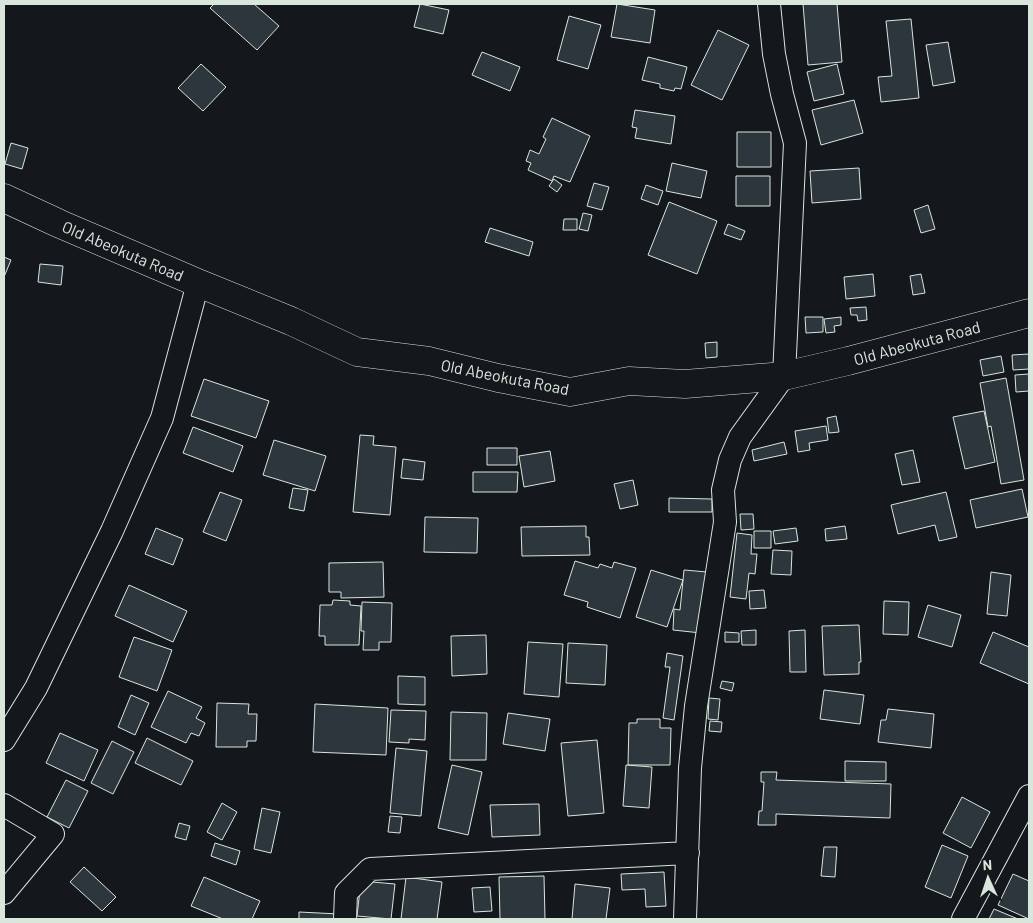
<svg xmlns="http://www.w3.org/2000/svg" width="1033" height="923" font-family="Barlow,sans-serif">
  <rect width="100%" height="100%" fill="#14181c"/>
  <path fill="#2c363c" stroke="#d8e6dc" d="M214,4H254L279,26L257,50L210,8Z
    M420,4L449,10L443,34L414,27Z
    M617,4L655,10L650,43L611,37Z
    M803,4H837L842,62L808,65Z
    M569,16L601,25L588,69L557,60Z
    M911,19L919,98L881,102L878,77L892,76L886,21Z
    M718,30L749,45L722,100L691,85Z
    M948,42L955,82L933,86L926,45Z
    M482,52L520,67L510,91L472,75Z
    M648,57L687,67L681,89L675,88L674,91L660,88V84L642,80Z
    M201,64L226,87L203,111L178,88Z
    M837,64L844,94L814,101L807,72Z
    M854,100L863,133L821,145L812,110Z
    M635,110L675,116L671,144L635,138L637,128L632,127Z
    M552,118L590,136L570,182L554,176L552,181L528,170L531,163L526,161L530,150L539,154L546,139L543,137Z
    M737,132H771V167H737Z
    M11,143L28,148L22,169L5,164Z
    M672,163L707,171L701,198L666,191Z
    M859,168L861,199L812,203L810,171Z
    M736,176H770V206H736Z
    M554,179L562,185L557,192L549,186Z
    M594,183L609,187L602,210L587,206Z
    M646,185L663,191L658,205L641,199Z
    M669,202L717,221L697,274L648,255Z
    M928,205L935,229L921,233L914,210Z
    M583,213L592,215L588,231L579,229Z
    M564,219H577V230H563Z
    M728,224L745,231L741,240L724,234Z
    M490,228L533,242L529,256L485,242Z
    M4,257L11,260L4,277Z
    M40,264L63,266L61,285L38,282Z
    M873,274L875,296L846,299L844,277Z
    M921,274L925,293L913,295L910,276Z
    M866,307L867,320L858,321L857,315H851L850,308Z
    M805,317H823V332L806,333Z
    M841,317V325L834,326L835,332L826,333L824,319Z
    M717,342V357L706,358L705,343Z
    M1029,354V369L1013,370L1012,355Z
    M1001,356L1004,372L983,376L980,360Z
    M1029,374V391L1016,392L1015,375Z
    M1006,378L1024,480L1001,484L991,426L988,427L980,383Z
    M204,379L269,401L256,438L191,416Z
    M984,411L995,462L965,469L953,417Z
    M836,416L839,432L829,433L827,418Z
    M826,426L828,440L809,443L810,450L798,452L795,431Z
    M193,427L243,446L233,472L183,453Z
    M360,435L374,436L373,445L396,447L390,515L353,512Z
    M274,440L326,456L315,491L263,475Z
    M784,442L787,454L754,461L752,450Z
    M487,448H517V465H487Z
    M913,450L920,482L902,485L895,454Z
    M550,451L555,481L524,487L519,456Z
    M403,459L425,462L423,480L401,478Z
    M473,472H518L517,492H473Z
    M633,480L638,505L620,509L614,484Z
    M293,488L308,490L304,511L289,508Z
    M1022,489L1028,517L976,528L970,500Z
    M220,492L242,500L226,541L203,532Z
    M946,492L957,537L939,541L935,525L898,534L891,505Z
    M669,498L712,499V512H669Z
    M740,514H753L754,529L741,530Z
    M425,517L478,518L477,553L424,552Z
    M586,526V537H589L590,555L522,556L521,527Z
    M845,526L847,539L826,541L825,529Z
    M156,528L183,539L173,565L145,554Z
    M796,528L798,541L775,544L773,531Z
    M754,531H771V548H754Z
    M737,533L752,535L751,554H757L755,574L749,573L746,599L730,597Z
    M773,550L792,551L791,575L771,574Z
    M575,561L598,568L600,564L612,568L614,562L636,568L620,618L587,607L588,602L564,595Z
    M383,562L384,597L341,598V592H329V563Z
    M651,570L683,580L667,627L636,617Z
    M684,570L707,572L701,633L673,630L674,609L680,610Z
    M991,572L1011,575L1007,616L987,614Z
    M129,585L187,611L173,642L115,616Z
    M764,590L766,608L750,609L749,591Z
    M333,600L350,601V605L361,606L359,645H325V636H319L320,605H332Z
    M884,601L909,602L908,635L883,634Z
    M362,602L392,603L391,642H379V650H363L364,631H361Z
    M928,605L961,615L952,647L918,637Z
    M859,625L861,662H859V674L824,675L822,626Z
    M756,630V645H742L741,631Z
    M805,630L806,672H790L789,631Z
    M725,632L739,633V642H725Z
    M993,632L1029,647V684L980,663Z
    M486,635L487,674L452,676L451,636Z
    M134,637L172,650L157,691L119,677Z
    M528,642L563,644L559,697L524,694Z
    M568,643L607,645L605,685L566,683Z
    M667,653L683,656L674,720L663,718L670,667H665Z
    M398,676L425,677V705L398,704Z
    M722,681L734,683L732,691L720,688Z
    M824,690L864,695L860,724L820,719Z
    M168,691L202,707L196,718L205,723L199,736L191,733L186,743L151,727Z
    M131,695L149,703L135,735L118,727Z
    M709,698L720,699L718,720L708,719Z
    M217,703L249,704L248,714H257L256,741H247V747H216Z
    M315,704L388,708L386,755L313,752Z
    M888,709L934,714L931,748L878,742L881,720H886Z
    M391,710L426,711L425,740L409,739V743L389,742Z
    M451,712L487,713L486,760H450Z
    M508,713L550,719L545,751L503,744Z
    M637,719H660V728H671L670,765H628L629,723H637Z
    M710,721L722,722L721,732L709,731Z
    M60,733L98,750L84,781L46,763Z
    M147,738L193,761L181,785L135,763Z
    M597,740L604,813L568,816L561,743Z
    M112,741L134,752L113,794L91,783Z
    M396,748L427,751L421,816L390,813Z
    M845,761L886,762V781H845Z
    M452,765L482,772L468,835L438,828Z
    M626,765L652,767L649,808L623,806Z
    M761,772H777L776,780L891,784L890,818L776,814V825H758L759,811H762L764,782H761Z
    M66,780L88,791L69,828L47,817Z
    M962,797L990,812L971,848L943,833Z
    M222,803L237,812L222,840L207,832Z
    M539,804L540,835L492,837L490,805Z
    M262,808L280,812L271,853L254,849Z
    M390,816L402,817L400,833L388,832Z
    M179,823L190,826L186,840L175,837Z
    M215,843L240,851L236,865L211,856Z
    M942,845L968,856L951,898L925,887Z
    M824,847H837L835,877L821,876Z
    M84,867L116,897L102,911L70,882Z
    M664,872L666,906L646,907L645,889L622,890L621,874Z
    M1013,874L1029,881V919L998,905Z
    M544,876L545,919H500L499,877Z
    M204,877L260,901L252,919H223L191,906Z
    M406,877L442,882L437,919H401Z
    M361,881L395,884L391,919L357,916Z
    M575,884L610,888L606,919H572Z
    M490,887L492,911L474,912L472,888Z
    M994,909L1018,919H989Z
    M299,912L339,914L338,919H299Z"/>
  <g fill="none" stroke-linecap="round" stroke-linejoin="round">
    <defs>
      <path id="minor" d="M4,740L36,688L112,531L162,418L198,283
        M4,805L53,834L4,893
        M345,919L346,893L370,869L688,853
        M685,919L690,768L696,706L725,522L723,490L730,460L740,437L784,376L795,143L782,94L774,54L769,4
        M963,919L1029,796"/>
      <path id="highway" d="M4,198L60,224L198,283L291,321L357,352L429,361L498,378L570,392L629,381L685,384L784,376L848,361L1029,313"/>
    </defs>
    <use href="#minor" stroke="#d8e6dc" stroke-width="24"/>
    <use href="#highway" stroke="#d8e6dc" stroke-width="29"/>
    <use href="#minor" stroke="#14181c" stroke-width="22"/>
    <use href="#highway" stroke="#14181c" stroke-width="28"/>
  </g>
  <g text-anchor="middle" stroke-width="4" stroke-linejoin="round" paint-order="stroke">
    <g font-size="16" fill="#d8e6dc" stroke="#14181c">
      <text transform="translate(123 251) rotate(23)" y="6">Old Abeokuta Road</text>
      <text transform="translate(917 343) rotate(-15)" y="6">Old Abeokuta Road</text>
      <text transform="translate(505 377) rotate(11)" y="6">Old Abeokuta Road</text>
    </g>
  </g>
  <rect width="1033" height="923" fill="none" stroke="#d8e6dc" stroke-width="10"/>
  <g transform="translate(988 878) rotate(357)" stroke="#14181c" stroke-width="4" paint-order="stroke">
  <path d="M0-4L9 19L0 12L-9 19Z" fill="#d8e6dc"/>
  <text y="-8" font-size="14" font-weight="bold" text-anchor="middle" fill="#d8e6dc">N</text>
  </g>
</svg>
